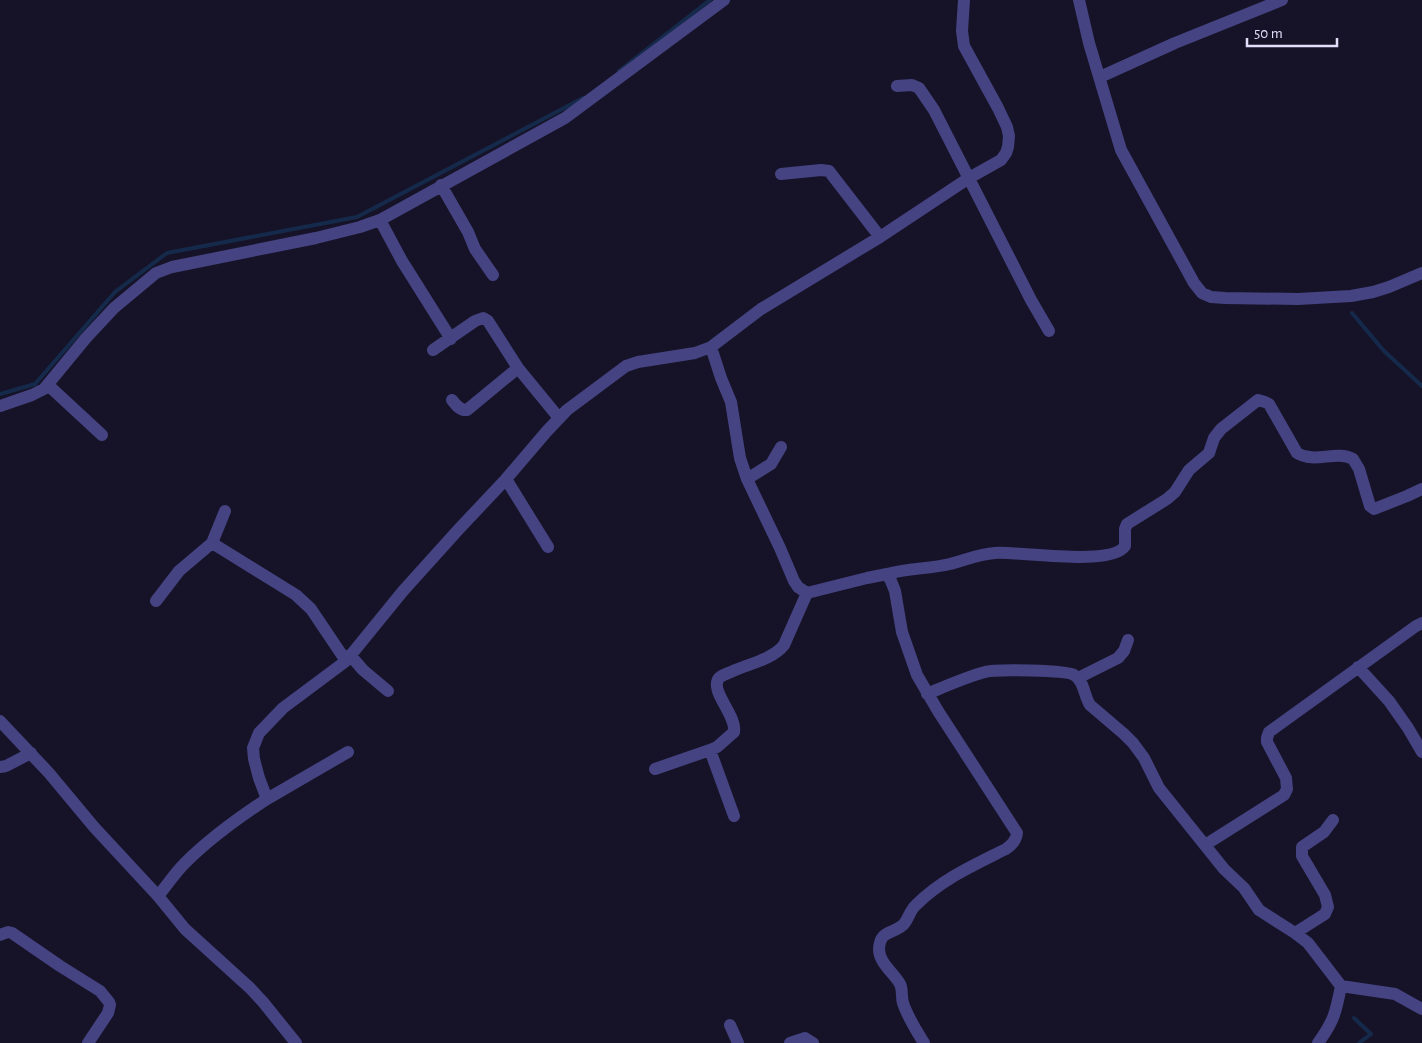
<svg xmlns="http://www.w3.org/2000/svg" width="1422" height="1043" font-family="'Alegreya Sans',sans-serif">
  <rect width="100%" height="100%" fill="#161328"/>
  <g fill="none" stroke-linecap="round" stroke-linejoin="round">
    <path stroke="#152a4b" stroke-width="4" d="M619,71L710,0
      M1352,313L1384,351L1422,386
      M0,394L35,384L115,292L167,253L357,217L583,98
      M1354,1018L1371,1034L1359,1043"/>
    <path stroke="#454382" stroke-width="12" d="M1079,0L1089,43L1121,150L1194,283L1202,293L1211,297L1225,298L1298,299L1351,296L1373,292L1389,287L1422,273
      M1100,77L1175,43L1282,0
      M897,86L912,85L919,88L934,110L1031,300L1049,331
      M781,174L821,170L829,171L880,237
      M441,185L468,232L475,249L493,275
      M380,220L402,261L451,339
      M711,347L721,378L731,402L740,458L747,479L780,548L794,581L798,587L807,593L867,578L887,574L891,581L895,591L902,632L917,675L938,711L1017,833C1016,841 1012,845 1006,849C974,865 942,879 916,905C910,910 909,918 904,924C893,935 880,929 879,949C879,963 894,973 900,984C903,990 901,997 903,1003C908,1018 916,1030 924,1043
      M433,350L475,321L483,318L488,321L518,368L559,418
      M48,385L102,435
      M452,400C456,405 460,411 467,410L518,368
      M0,406L32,395L44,389L86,338L114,308L156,273L172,267L316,238L360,227L380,220L565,118L724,0
      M506,479L548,547
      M747,479L771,464L781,447
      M225,511L212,543L296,595L311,609L346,661
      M887,574C908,568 929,569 950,564C965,560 979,554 995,553C1020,551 1111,567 1125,546V529L1127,524L1167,499L1175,492L1189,470L1209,453L1214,438L1221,429L1258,400L1265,402L1269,404L1297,453C1315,464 1335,450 1353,459L1359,469L1370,506L1374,509L1407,496L1422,489
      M156,601L179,571L212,543
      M350,655L363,670L388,691
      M1358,667L1389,701L1408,728L1422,752
      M1078,678L1118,658L1124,651L1128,640
      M927,694C946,686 966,677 985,672C995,669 1067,670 1074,675C1084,680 1084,696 1090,705L1124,734L1133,743L1144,758L1159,788L1224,869L1244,888L1259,910L1295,933L1308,943L1341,986L1395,994L1422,1009
      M0,721L49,773L94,827L158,896L185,929L250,988L263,1002L296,1043
      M710,750L734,816
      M0,767L6,766L31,753
      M655,769L710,750L717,747L734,732C737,715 709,691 719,678C722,675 729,673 733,671C749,664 773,659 784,645L807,593
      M267,799L348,752
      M1205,845L1284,795L1287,789L1286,778L1267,742V738L1269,732L1416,626L1422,623
      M158,896C167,885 175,873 185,863C210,838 238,818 267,799L259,778L254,759L253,748L259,733L283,708L346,661L403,591L458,530L506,479L547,431L567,410L626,366L638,362L695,353L711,347L761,309L880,237L969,178L1001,160L1006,153L1008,147L1009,136L1007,127L998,108L964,46L962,31L964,0
      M1295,933L1325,914L1328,907L1325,895L1302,856V847L1324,832L1333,820
      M0,935L8,932L12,933L60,966L100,991L109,1002L110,1005L108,1013L88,1043
      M730,1025L738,1043
      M790,1043L805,1038L813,1043
      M1318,1043C1334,1021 1336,1012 1341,986"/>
  </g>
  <path d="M1247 38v8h90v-8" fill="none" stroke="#e1defc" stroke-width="2.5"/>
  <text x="1254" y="38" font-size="15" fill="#e1defc" stroke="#161328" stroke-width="4" paint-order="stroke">50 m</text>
</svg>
